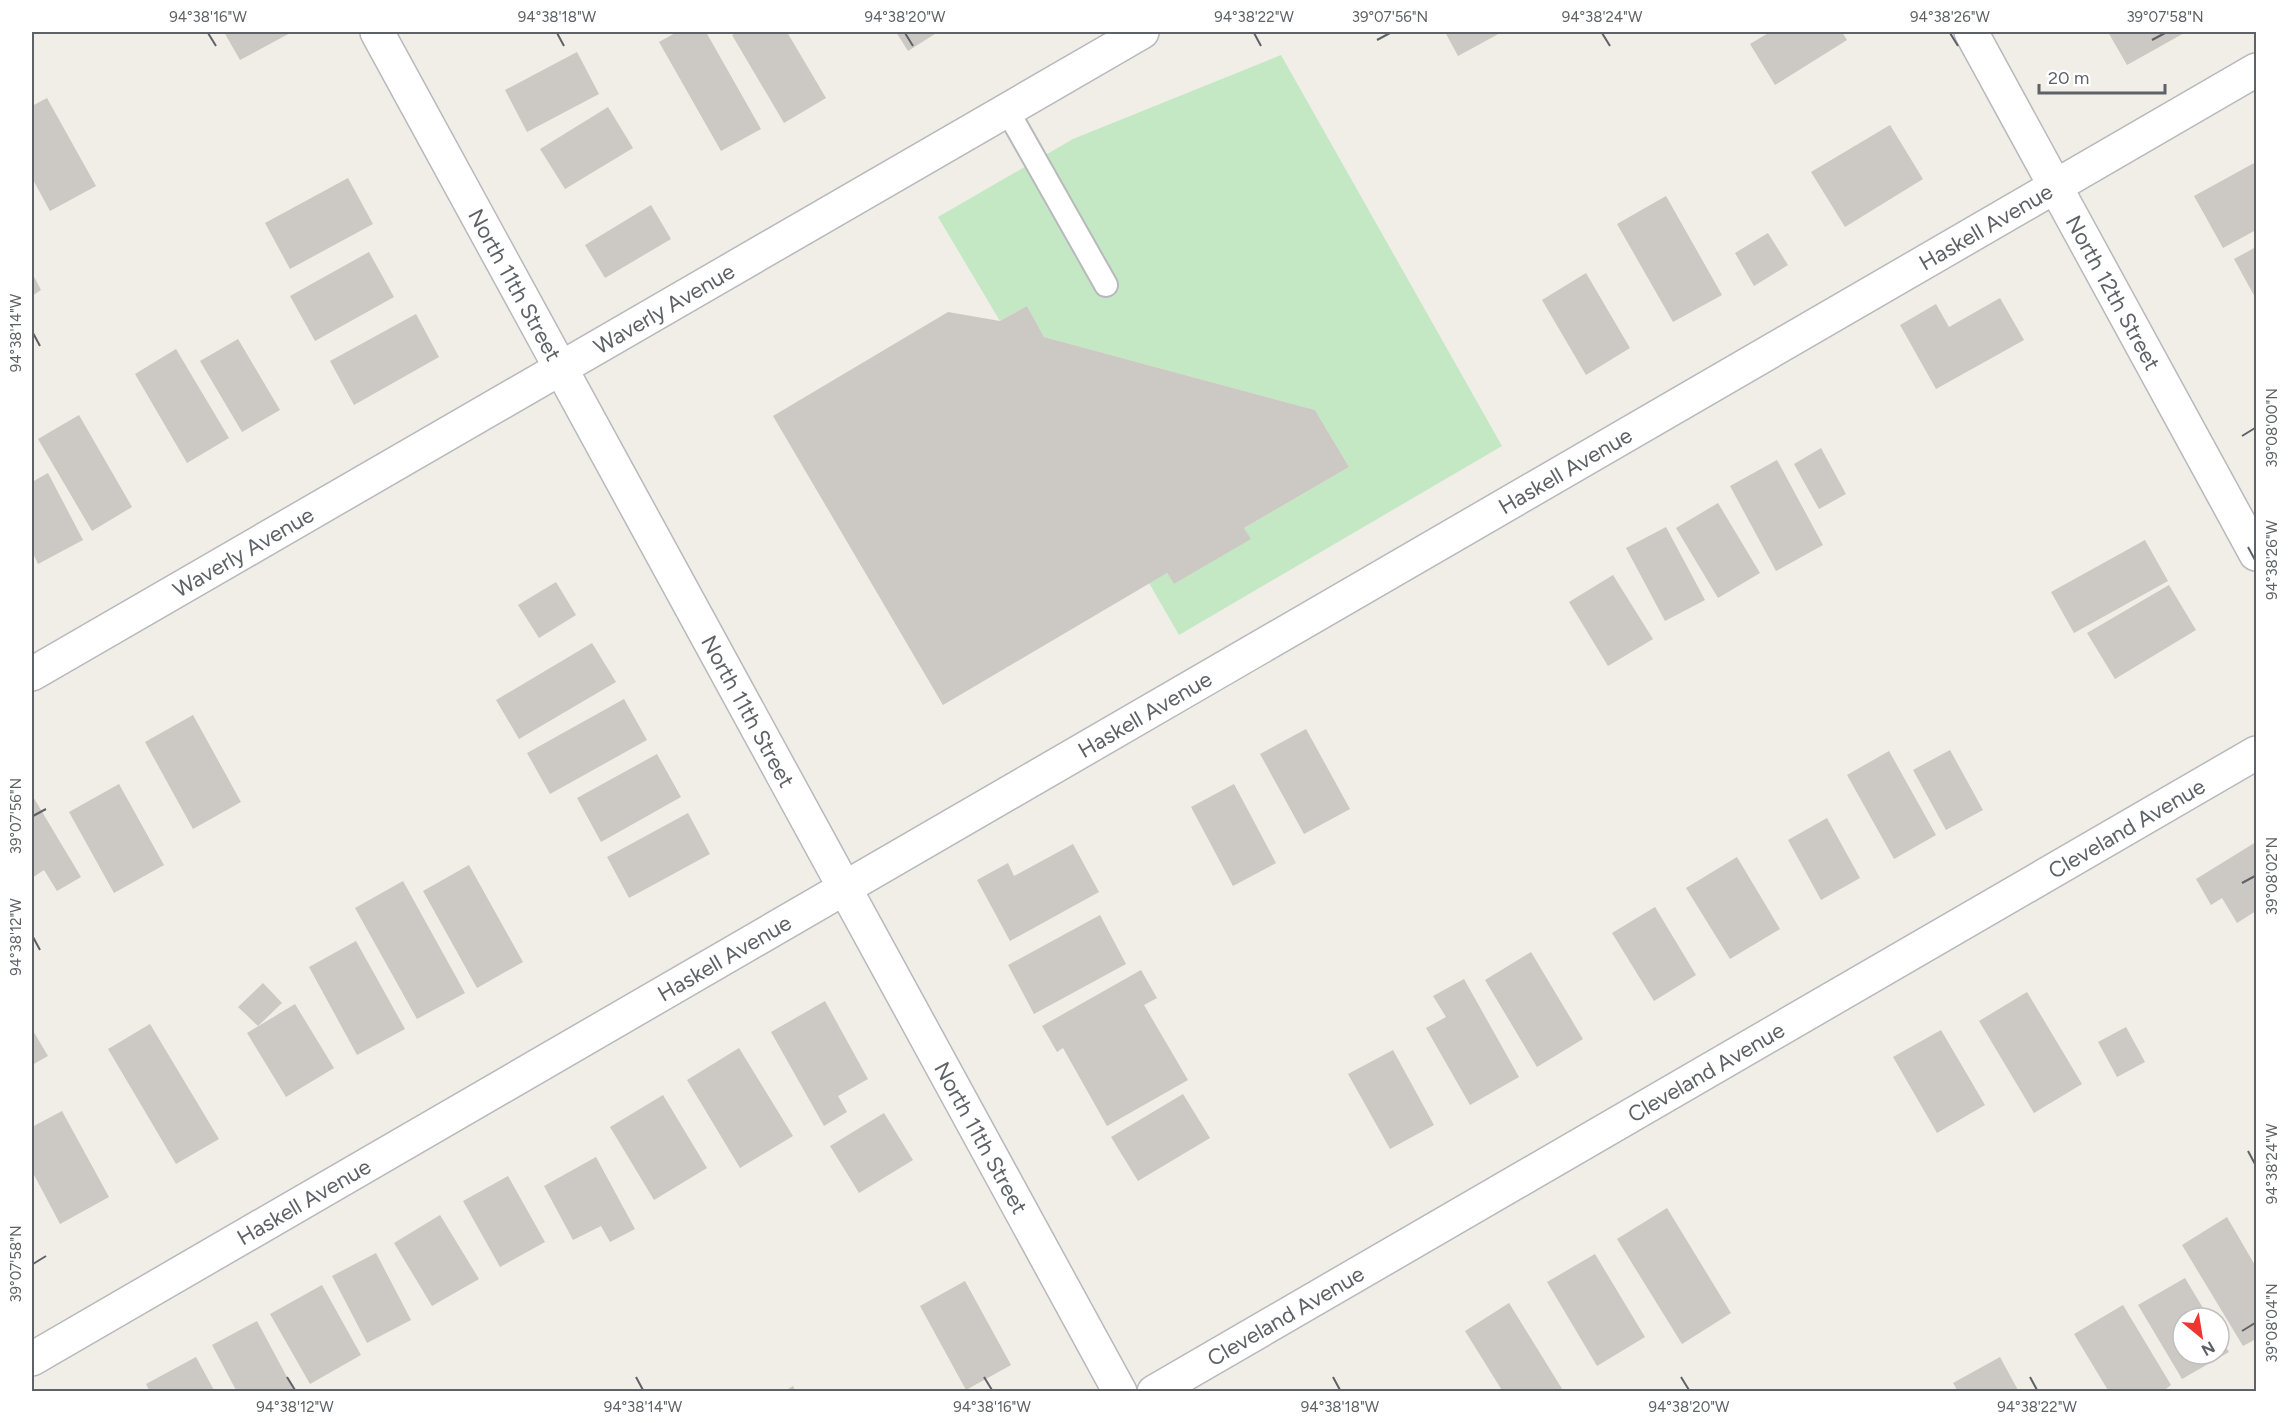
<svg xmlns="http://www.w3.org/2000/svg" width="2288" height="1423" font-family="Figtree,sans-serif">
  <rect width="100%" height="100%" fill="#f0eee6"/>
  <path fill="#c4e8c3" d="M1281,55L1502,446L1179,635L1149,583L1167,573L1174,584L1250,539L1244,528L1349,467L1315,410L1044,337L1027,306L1000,321L938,217L1073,139Z"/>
  <path fill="#ccc8c3" d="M224,32H292L240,60Z
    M677,32H706L761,129L721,151L659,42Z
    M738,32H787L826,98L784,123L732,35Z
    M896,32H938L908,51Z
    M1445,32H1502L1458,56Z
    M1770,32H1842L1847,40L1775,85L1750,44Z
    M2108,32H2186L2127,65Z
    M577,52L599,94L527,132L505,90Z
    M47,98L96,186L50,211L32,178V106Z
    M608,107L633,148L565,189L540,149Z
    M1890,125L1923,179L1845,227L1811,172Z
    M2256,162V230L2223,248L2194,196Z
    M348,178L373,224L290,269L265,223Z
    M1666,196L1722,295L1673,322L1617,224Z
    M651,205L671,239L605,278L585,245Z
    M1768,233L1788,265L1754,286L1735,253Z
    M2256,247V299L2234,259Z
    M369,252L394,297L315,341L290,296Z
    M32,273L41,290L32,296Z
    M1586,273L1630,348L1586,375L1542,300Z
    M2000,298L2024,340L1936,389L1900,325L1936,304L1949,327Z
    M1027,306L1044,337L1315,410L1349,467L1244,528L1251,539L1174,584L1167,573L943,705L773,416L948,312L1000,321Z
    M416,314L439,357L354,405L330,361Z
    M238,339L280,410L242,432L200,361Z
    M176,349L229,438L187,463L135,374Z
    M79,415L132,507L92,531L38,439Z
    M1821,448L1846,494L1819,509L1794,464Z
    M1777,460L1823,545L1776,571L1730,486Z
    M48,473L83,540L38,564L32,551V482Z
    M1718,503L1760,573L1718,598L1676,528Z
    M1666,527L1705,600L1665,621L1626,548Z
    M2145,540L2168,581L2074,633L2051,592Z
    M1613,575L1653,639L1608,666L1569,602Z
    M556,582L576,615L539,638L518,605Z
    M2169,585L2196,630L2115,679L2087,633Z
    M592,643L616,682L519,739L496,700Z
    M624,699L647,740L550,794L527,753Z
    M193,715L241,802L193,829L145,742Z
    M1306,729L1350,809L1304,834L1260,754Z
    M1950,750L1983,810L1946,830L1913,770Z
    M1889,751L1936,835L1894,859L1847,775Z
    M657,754L681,797L601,842L577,798Z
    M119,784L164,865L114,893L69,812Z
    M1234,784L1276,863L1233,886L1191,807Z
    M32,795L81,877L57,891L44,870L32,878Z
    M688,813L710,854L629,898L607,857Z
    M1827,818L1860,878L1821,900L1788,840Z
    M2256,842V911L2237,923L2222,898L2211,905L2196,879Z
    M1073,844L1099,892L1010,941L977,880L1008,863L1014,876Z
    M1737,857L1780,929L1730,959L1686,888Z
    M469,865L523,962L477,988L423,891Z
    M403,881L465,993L417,1019L355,908Z
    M1655,907L1696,975L1654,1001L1612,933Z
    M1100,915L1126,964L1034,1014L1008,965Z
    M356,941L405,1029L357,1055L309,967Z
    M1531,952L1583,1039L1537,1067L1485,980Z
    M1141,970L1157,998L1144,1005L1188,1080L1107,1126L1063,1048L1057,1052L1042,1026Z
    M1464,979L1519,1077L1470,1105L1426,1028L1446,1017L1433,996Z
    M263,983L282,1003L258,1026L238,1007Z
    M2027,992L2082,1084L2034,1113L1979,1021Z
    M825,1001L868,1079L838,1096L847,1112L824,1126L771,1032Z
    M295,1004L334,1068L286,1097L247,1033Z
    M150,1024L219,1139L176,1164L108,1049Z
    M2126,1027L2145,1062L2117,1077L2098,1042Z
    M32,1029L48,1056L32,1065Z
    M1941,1030L1985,1105L1937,1133L1893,1057Z
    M739,1048L793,1136L740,1168L687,1080Z
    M1393,1050L1434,1125L1390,1149L1348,1074Z
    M1183,1094L1210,1138L1138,1181L1111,1137Z
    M663,1095L707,1168L654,1200L610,1127Z
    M62,1111L109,1197L60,1224L32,1171V1127Z
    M884,1113L913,1160L859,1193L830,1146Z
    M596,1157L635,1229L610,1242L601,1226L573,1240L544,1186Z
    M508,1176L545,1242L500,1267L463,1201Z
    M1667,1208L1731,1313L1682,1344L1617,1239Z
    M440,1215L479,1279L432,1306L394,1243Z
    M2227,1217L2256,1267V1339L2243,1346L2182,1245Z
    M376,1253L411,1320L367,1343L332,1276Z
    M1595,1254L1645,1337L1597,1366L1547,1282Z
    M2185,1278L2209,1318H2183V1354H2219V1336L2229,1352L2182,1379L2138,1305Z
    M965,1281L1011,1365L966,1390L920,1306Z
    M322,1285L361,1355L310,1384L270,1314Z
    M1509,1303L1564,1392H1503L1465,1331Z
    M2123,1305L2171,1385L2162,1392H2109L2074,1334Z
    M257,1321L295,1392H237L212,1345Z
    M196,1357L215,1392H150L146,1384Z
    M2000,1357L2019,1392H1958L1953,1383Z
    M793,1386L796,1392H783Z"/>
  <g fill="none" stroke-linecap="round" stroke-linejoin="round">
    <defs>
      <path id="lane" d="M1007,110L1106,285"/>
      <g id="street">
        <path id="s1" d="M377,32L1120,1392"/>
        <path id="s2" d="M1971,32L2256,554"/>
        <path id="s3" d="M32,674L1142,32"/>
        <path id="s4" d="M32,1359L2256,70"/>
        <path id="s5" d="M1154,1392L2256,753"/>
      </g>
    </defs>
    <use href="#lane" stroke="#b7b9bd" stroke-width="26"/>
    <use href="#street" stroke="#b7b9bd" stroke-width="36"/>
    <use href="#lane" stroke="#fff" stroke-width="22"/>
    <use href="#street" stroke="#fff" stroke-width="33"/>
  </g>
  <path fill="none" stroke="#5e6267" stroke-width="2" d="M208,33L216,46M557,33L564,46M905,33L913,46M1254,33L1261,46M1602,33L1610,46M1950,33L1958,46M1377,40L1390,33M2152,40L2165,33M33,333L40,346M2242,436L2255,428M2248,547L2255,560M33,816L46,809M2242,883L2255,876M33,937L40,950M2248,1151L2255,1164M33,1264L46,1256M2242,1331L2255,1323M287,1377L295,1390M636,1377L643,1390M984,1377L992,1390M1333,1377L1340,1390M1681,1377L1689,1390M2030,1377L2037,1390"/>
  <g text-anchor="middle" stroke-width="6" stroke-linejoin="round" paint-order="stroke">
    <g font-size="22" fill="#5e6267" stroke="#fff">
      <text dy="8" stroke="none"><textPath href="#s4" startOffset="2258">Haskell Avenue</textPath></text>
      <text dy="8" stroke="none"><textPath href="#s1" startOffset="288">North 11th Street</textPath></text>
      <text dy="8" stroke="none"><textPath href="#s2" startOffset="297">North 12th Street</textPath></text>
      <text dy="8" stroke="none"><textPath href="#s3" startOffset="730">Waverly Avenue</textPath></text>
      <text dy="8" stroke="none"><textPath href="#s4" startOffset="1772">Haskell Avenue</textPath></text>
      <text dy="8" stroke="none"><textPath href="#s3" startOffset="244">Waverly Avenue</textPath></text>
      <text dy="8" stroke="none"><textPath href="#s1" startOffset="774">North 11th Street</textPath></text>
      <text dy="8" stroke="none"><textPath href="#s4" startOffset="1286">Haskell Avenue</textPath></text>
      <text dy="8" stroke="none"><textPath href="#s5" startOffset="1124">Cleveland Avenue</textPath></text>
      <text dy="8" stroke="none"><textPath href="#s4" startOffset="800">Haskell Avenue</textPath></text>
      <text dy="8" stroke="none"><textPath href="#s5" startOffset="638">Cleveland Avenue</textPath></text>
      <text dy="8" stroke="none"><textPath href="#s1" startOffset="1260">North 11th Street</textPath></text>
      <text dy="8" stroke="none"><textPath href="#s4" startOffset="314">Haskell Avenue</textPath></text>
      <text dy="8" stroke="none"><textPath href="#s5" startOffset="152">Cleveland Avenue</textPath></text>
    </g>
  </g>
  <rect width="2288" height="1423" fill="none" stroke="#ffffff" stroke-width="66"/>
  <g transform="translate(2201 1336) rotate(150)"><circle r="28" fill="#ffffff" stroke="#bfc0c2" stroke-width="1.5"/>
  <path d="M0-4.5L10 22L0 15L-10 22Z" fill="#ee352f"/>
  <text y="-9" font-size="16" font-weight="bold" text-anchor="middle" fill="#5e6267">N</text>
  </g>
  <path d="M2039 84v9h126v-9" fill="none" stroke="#5e6267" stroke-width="3"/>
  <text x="2048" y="84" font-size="18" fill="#5e6267" stroke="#ffffff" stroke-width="4.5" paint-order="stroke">20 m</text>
  <rect x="33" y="33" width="2222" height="1357" fill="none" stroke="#5e6267" stroke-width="2"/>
  <g font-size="15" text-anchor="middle" fill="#5e6267">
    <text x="208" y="22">94°38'16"W</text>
    <text x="557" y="22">94°38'18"W</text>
    <text x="905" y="22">94°38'20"W</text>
    <text x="1254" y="22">94°38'22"W</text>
    <text x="1390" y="22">39°07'56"N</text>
    <text x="1602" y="22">94°38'24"W</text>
    <text x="1950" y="22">94°38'26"W</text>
    <text x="2165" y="22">39°07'58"N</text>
    <text transform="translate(16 333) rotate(-90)" y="5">94°38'14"W</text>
    <text transform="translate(2272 428) rotate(-90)" y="5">39°08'00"N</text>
    <text transform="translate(2272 560) rotate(-90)" y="5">94°38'26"W</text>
    <text transform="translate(16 816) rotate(-90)" y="5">39°07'56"N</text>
    <text transform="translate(2272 876) rotate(-90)" y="5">39°08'02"N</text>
    <text transform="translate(16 937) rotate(-90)" y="5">94°38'12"W</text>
    <text transform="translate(2272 1164) rotate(-90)" y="5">94°38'24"W</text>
    <text transform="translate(16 1264) rotate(-90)" y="5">39°07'58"N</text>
    <text transform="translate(2272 1323) rotate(-90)" y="5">39°08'04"N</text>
    <text x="295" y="1412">94°38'12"W</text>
    <text x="643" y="1412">94°38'14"W</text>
    <text x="992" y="1412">94°38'16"W</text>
    <text x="1340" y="1412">94°38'18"W</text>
    <text x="1689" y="1412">94°38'20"W</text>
    <text x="2037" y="1412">94°38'22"W</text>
  </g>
</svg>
